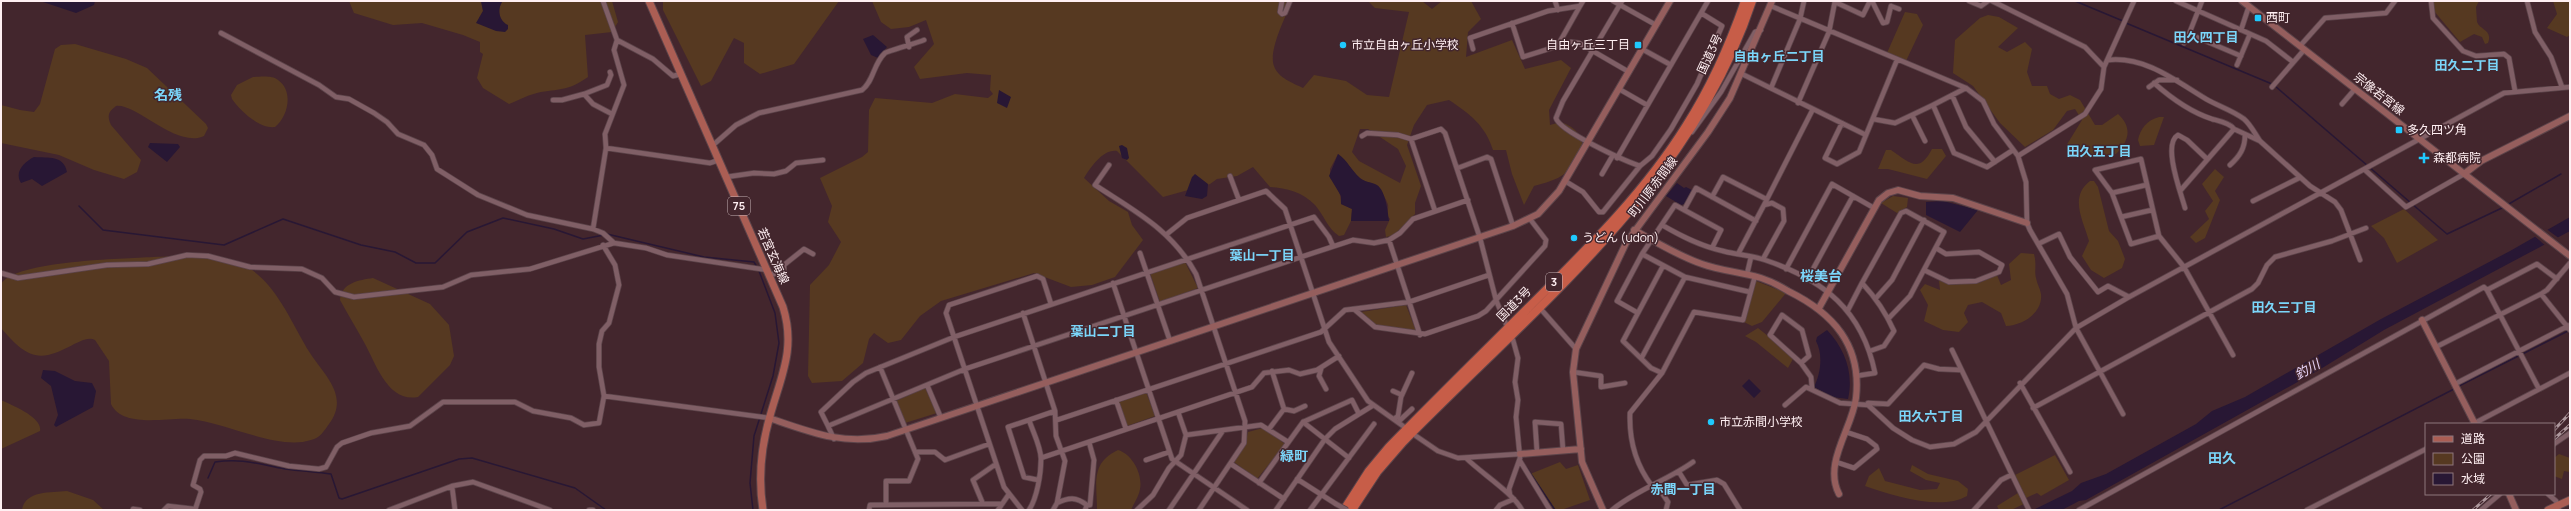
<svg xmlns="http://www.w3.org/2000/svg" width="2571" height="511" font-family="Manrope,'Noto Sans JP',sans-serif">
  <rect width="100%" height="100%" fill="#43262d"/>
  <path fill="#563921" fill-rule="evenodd" d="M349,1H481L483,11L479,18L505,24C499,18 497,10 502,2L505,1H612L618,22L612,32L585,35L588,77C569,90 562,89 541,92C530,94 519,100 509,104L483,88L477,78L483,54L480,52V42L463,35L422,23L393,25L354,13Z
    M663,1H839L794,64L760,74L744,63V43L734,38L711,81L701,86L663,10Z
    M872,1H1292C1286,16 1268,51 1274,66C1278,78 1293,83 1303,88L1314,75L1346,81L1367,95L1389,97L1409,12L1375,8L1368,1H1422L1432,9L1442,1H1471L1481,19L1468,32L1466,57L1512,40L1525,69L1561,60L1571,68L1549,110L1550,125L1561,122C1595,135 1584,163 1558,178C1551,181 1542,184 1534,186L1524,205L1512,174L1506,150H1493C1485,125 1470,114 1449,100L1427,105L1414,125L1407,145L1421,186L1415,203V214L1394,235L1386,237L1385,230L1390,219C1385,214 1389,211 1388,205C1387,201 1383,194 1381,191C1375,181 1367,184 1361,179C1351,171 1348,161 1338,154L1330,169V178C1338,185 1341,195 1341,204L1352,209L1351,221L1344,235L1339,236C1327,228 1324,215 1315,205C1302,192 1287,188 1270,187L1253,167L1237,176L1217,179L1210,184L1163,197L1117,151C1103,149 1091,167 1084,178L1109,201L1128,212L1132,225L1143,240L1115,277L1092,285L1071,287L1034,273L941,301L920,316L901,340L888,343L874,333L869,339L863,363L842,381L812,383L808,376L810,285L829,265L841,242L828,222L832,206L820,178L862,157L868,152L869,110L875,98L932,103L955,94L988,98L993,94L990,90L991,75L967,73L920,79L914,67L934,44L926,20L909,27L891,29L881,22ZM1360,129H1368L1398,149L1406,166L1400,183L1359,161L1352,152Z
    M2434,1H2479L2476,7L2477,22C2480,30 2493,30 2488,43L2485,44L2482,37L2474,34L2460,42L2434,11Z
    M2553,1H2570V35L2567,37L2547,28L2557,14Z
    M1905,12L1917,14L1923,25L1906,61L1887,53Z
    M1988,15L1999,17L2018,28L1998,47L2007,52L2025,42L2032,49L2027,72L2032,86H2047L2050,94L2059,99L2070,95L2080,100L2095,125H2102L2118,114C2132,127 2130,140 2116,154L2074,158L2066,146L2082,120L2075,109L2067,111L2053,130L2025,147L2000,123L1973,86L1953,73L1955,40L1980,18Z
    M75,44L126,59L147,68L206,124L208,128L204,136C177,149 136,103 116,106C108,112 107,116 111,125L141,160L137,172L124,179L94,170L59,155L1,143V105L20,110L34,112L40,104L55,49L61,45Z
    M253,77C260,77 272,75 278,80C294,91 288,117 275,127C260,129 240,111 232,99L231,95L237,85Z
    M2159,117H2164L2154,145L2140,146L2138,140C2140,129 2147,120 2159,117Z
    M1932,149H1942L1946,156L1927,179L1888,169H1878L1886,150H1891C1910,163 1919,174 1932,149Z
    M2215,169L2224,177L2215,191L2220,200L2205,238L2196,243L2190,237L2209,219L2205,211L2213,201L2202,184Z
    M2090,181H2094L2098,187L2109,231L2118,241L2125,259L2122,268L2104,278L2091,270L2082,256L2089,241C2083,220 2069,197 2090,181Z
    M1893,196L1908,198L1907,207L1897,213L1881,203Z
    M2404,209L2438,240L2397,263L2384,238L2371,226Z
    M2021,253L2034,254C2037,266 2034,269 2036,278C2037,284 2040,288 2041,294C2043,313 2023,325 2006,326L2001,313L1982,302L1968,305L1964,313L1968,322L1959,332L1943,330L1924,321L1928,305L1920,290L1925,284L1940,290L1939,281L1979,283L1997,275L2001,285L2011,280L2009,264Z
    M153,257C176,257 217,253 238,262C275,278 290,321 310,353C324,375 350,396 329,424C324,431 320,438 311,440C278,451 225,422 190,419C168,417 123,429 111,404L109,361L95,340C81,332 55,365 29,353C18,348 9,337 1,328V284C16,260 124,259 153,257Z
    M1185,262L1198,288L1160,302L1150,273Z
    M373,278L430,304L449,325L454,356L450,365L418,397C388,403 376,364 365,344C357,329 348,315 340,300C341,283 359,280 373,278Z
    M1756,281L1786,293L1762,322L1752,326L1744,322Z
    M1406,305L1416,331L1375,325L1361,312Z
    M1758,328L1794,357L1788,368L1756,342L1745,336Z
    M925,388L937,413L905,423L896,401Z
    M1146,392L1155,416L1127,426L1119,402Z
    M1,400C11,405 43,417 40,431L1,449Z
    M1263,428L1285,444L1257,479L1234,462L1245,445L1248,432Z
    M1118,450C1132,454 1143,474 1140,489C1139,496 1134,503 1131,510H1097C1097,484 1090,463 1118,450Z
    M2559,454L2570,458V472L2564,471L2562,479L2554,476V458Z
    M2055,455L2069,480L2041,496L2037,493L2026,498L2015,475Z
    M1560,462L1566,469L1578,465L1590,500L1561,510H1553L1530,474Z
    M1912,465L1928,474L1958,481L1968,489L1967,496C1941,511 1894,496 1865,486L1869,476L1879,468L1885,481L1920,490L1937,489L1940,483L1926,480L1910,471Z
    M67,491L93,500L104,510H22C25,490 51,493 67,491Z
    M2018,493L2024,504L2011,510H1999L1997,506Z"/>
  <path fill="#281734" d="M40,1H95L94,5L76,13Z
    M481,1H505L502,2C497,10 499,21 508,25V29L505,32L496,31L476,23L483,11Z
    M873,35L887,47L878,58L871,55L863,39Z
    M999,90L1011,97L1007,108L997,103Z
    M150,143L178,144L180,147L167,162L148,147Z
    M1122,145L1127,148L1129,158L1127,160L1122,158L1119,146Z
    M1338,154C1348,161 1351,170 1360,178C1364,182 1372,182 1377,185C1386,191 1388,213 1389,221H1351L1352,209L1341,204V196L1329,176Z
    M34,157C48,158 64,155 67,172L42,186L32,179L21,183C14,172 24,162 34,157Z
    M1195,174L1208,184L1207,196L1202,199L1185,196L1192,177Z
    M1677,183L1684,188L1686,187L1692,190L1685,204L1681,205L1666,196Z
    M1943,201L1978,210L1960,232L1926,215V202Z
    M2570,217V231L2384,330L2319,370L2086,500L2079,501L2062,510H2033L2072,491L2081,483L2106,474L2196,424L2212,411L2245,397L2381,319L2510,251Z
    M1827,330C1845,349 1854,373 1848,399L1832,397L1814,387C1821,373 1823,354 1816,341L1817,337Z
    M43,370L55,371L75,381L92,383L96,391L93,407L56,427L54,425L58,415L51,386L41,378Z
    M1749,379L1761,391L1754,398L1742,386Z"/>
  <path fill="#43262d" d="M2545,228L2560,239L2546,246L2533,235Z"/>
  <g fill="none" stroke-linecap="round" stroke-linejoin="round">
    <path stroke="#281734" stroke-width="1.5" d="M2075,1L2123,21
      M2126,23L2272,84
      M2275,86L2447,234L2504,207
      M2507,205L2561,174
      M79,206L103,230L224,245L283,219L361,245L395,252L416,263H435L467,232L503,218L554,229L583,239L604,235
      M607,234L704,257L754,262L757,267
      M2459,386L2570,330
      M1527,468L1555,510
      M208,478L215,462C242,458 258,464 285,469C300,471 315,472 331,474L339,498L342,499L459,459L472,458L575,488L606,510
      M753,510L750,483L754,436L773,376L779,343L775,313L759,271
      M2219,510L2456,388"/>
    <defs>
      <path id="street" d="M603,1L617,40L653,59L673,76L681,74
        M1282,1L1280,12L1282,14L1285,13L1290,1
        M1555,1L1558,10
        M1613,1L1656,25
        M1622,1L1563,101L1556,118C1559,131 1625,161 1640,166
        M1872,1L1883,23L1887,22L1891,6L1899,9
        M1969,1L1981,6L1988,1
        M1992,1L2085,47L2104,67
        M2176,1L2266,41L2293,62
        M2202,1L2189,34L2241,56
        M2431,1L2433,18L2463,51L2476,56L2504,54L2509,58L2515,91
        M2527,1L2535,32L2551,57L2562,87
        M1835,2L1863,15L1870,1
        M1771,6L1966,88L1983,101L1994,124L2018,156L2026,182L2027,223L2030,230L2067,294L2076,328L2123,414
        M1512,23L1523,57L1571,42L1579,43L1629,72
        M2241,30L2249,6
        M221,33L319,85L336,97L349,99L374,113L387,122L398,134L424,145L432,155L437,169L478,195L527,215L593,229L603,233L614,243
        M2184,43L2189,34
        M1558,45L1580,6
        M2300,46L2325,18L2386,13L2395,1
        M909,47L907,37L917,30
        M1473,49L1470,38L1548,11L1580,6L1583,1
        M1642,49L1671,65
        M2108,60C2145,56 2176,81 2206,99C2218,106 2232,110 2244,119C2251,125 2255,134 2260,141
        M2237,65L2250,34
        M1742,74L1866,135L1897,60
        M2154,83C2171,98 2190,112 2212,119C2219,121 2230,123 2234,129
        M2149,87L2159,80H2177
        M2272,87L2304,50
        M1771,88L1800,19L1804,1
        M1966,88L1933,105L1954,153L1987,167L2013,150
        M1619,89L1647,105
        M584,94L607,85L611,75L610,72
        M1952,95L1966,127L1995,162
        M553,100H562L584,94L593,104L612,114
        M1798,103L1829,32L1835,1
        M2342,104L2355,89
        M1873,119L1895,123L1912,115
        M1842,123L1825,158L1837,164L1859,152L1866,135
        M1692,132L1721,92L1755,32L1761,30
        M1362,136L1367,133L1398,135L1411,139L1441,129L1445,133L1480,238L1496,300L1506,324
        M1411,139L1435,211
        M1925,141L1912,115L1933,105
        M712,146L736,125L759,113L862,90C874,81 873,64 885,53C888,51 917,43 924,40
        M606,148L710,163L719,160
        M2018,156L2085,114L2101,89L2104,67L2134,1
        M1617,158L1708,1
        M2141,159L2159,236L2131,244L2112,193L2095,170Z
        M1109,165L1095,185C1136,212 1172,230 1196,274L1245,421L1244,443L1199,510
        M2230,165C2240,156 2245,148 2245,135
        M1458,168L1487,157L1491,159L1513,226
        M2365,170L2406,207L2464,174
        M1602,174L1613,155
        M1230,176L1239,200
        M726,177L754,173L774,174L786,171L796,163L823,160
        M1565,181L1583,192L1599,212H1603L1640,166L1652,156L1671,129L1697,84L1722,26L1701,13
        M2180,191L2234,129L2260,141L2310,186L2335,202L2341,210L2360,260
        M2112,193L2146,185
        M1712,197L1723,177L1766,199
        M2253,201L2299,178
        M1764,205L1813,109
        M2185,208C2181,193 2162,144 2178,135L2187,140L2207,159
        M1684,210L1696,188L1756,221
        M2121,217L2152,210
        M1662,225C1681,236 1700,246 1723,251C1737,255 1751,255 1765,260C1824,280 1862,310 1875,373L1856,376
        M593,229L606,148L605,134L624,85L614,50L617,40
        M1167,234L1187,218L1266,191L1285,209L1329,342L1368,401L1403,426
        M2159,236L2184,267L2233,355
        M1389,240L1420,335
        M2038,244L2059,234L2070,257L2098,292L2108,286L2129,297
        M1333,246L1329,237L1314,217L954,337L866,373L853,382L821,412L828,426L965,369L1301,257L1353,240L1374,243L1389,240L1400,233L1413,219L1468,200
        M1140,253L1170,341
        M1642,254L1675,205L1721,230L1712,248
        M1738,254L1764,205L1772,203L1783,209L1784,221L1763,259
        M1786,269L1832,184L1874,208
        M1924,270L1949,282L1976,281L1999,272L2002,265L1979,252L1946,254L1936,248
        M1,273L18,278L107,265L148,264L187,255L208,256L250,267L302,269L322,278L335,292L354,297L443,287L471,275L530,269L614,243L646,248L667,255L767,270
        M769,274H784V265L804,249L813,254
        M1747,274L1751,257
        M1807,280L1853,196
        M1113,283L1172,459L1247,510
        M1862,283L1901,213L1906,211L1944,232L1910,296L1888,319
        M2487,290L2539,389
        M2541,294L2570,330
        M1876,298L1892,280L1924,220
        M1539,307L1576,349
        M1355,310L1375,327L1425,334L1478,316L1486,311L1545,246L1546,240L1530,219
        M1848,310L1862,283C1876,298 1886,313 1894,331L1884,346L1870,351
        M1023,313L1055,411L1056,436L1065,461L1057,503L1053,510
        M1638,313L1617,301L1642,254L1685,277L1750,292
        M2436,347L2541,294L2547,290L2570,263
        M1952,350L2029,510
        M1642,357L1685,277
        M1801,363L1770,335L1782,315L1802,330L1809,356L1801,363L1811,377L1812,388
        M880,367L918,459L909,481H886V505
        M1321,369L1319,376L1326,389
        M1573,372L1601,376V387L1625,383
        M1662,373L1651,368L1623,341L1663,266
        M2020,383L2070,472
        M2455,384L2570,325
        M927,385L941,418
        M1393,391L1402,395
        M604,396L769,418
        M1116,400L1126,429
        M1785,405L1806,387L1840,403L1868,405L1893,428L1912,440L1930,447L1954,444L1976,432L2076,328L2129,297L2504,93L2570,87
        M1868,405V403L1888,404L1924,365L1939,369L1961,370
        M2033,408L2252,289L2258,283L2267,265L2275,257L2332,241L2366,228
        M1284,409L1294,411L1305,406
        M1178,412L1186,435
        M1394,419L1398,416L1401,397L1412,373
        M1029,420L1055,411
        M1057,420L1321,332L1345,310L1409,302L1489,275
        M1303,422L1349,458
        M1398,422L1412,409
        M2473,424L2570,373
        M828,426L834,439
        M1269,429L1284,409L1272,371
        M1416,436L1438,451L1458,458L1520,454
        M2554,444L2570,433
        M915,452H935L945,460L989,444
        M1537,452L1535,422L1561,424L1563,450
        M1041,458L1252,387L1264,373L1289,370L1300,374L1317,370L1339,356
        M1466,458C1481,473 1513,493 1522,510
        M1146,460L1169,452
        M1520,461L1550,510
        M1836,462L1854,468L1877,449L1876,446L1867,439L1846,432
        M996,464L973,480L983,504H1002
        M1231,464L1284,499
        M1679,472L1687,485L1717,480L1724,484L1740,510
        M1297,479L1336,504
        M1259,483L1303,422L1352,400L1359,414
        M1656,484L1668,502L1666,510
        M452,486L455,510
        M1652,486C1636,465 1629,440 1630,413L1662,373L1694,312L1743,320L1755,276
        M2548,494L2556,501L2559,510
        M1510,495L1509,489L1520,458L1516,417L1518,400L1515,382L1518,358L1513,340
        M1057,503C1069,497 1076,497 1087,505
        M133,509L140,510
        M164,510L168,506L194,509
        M195,510L201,492L200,489L193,485L200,460L204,456H226L235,453L289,466L319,469L326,467L337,447L342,443L371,433L410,426L443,402H515L533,411L571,418L584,425L599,423L604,396L599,367V344L602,331L609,323L619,285L615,265L603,245
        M389,510L452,486L473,482L550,510
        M589,510H593
        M869,510L870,505L983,504
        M998,510L1009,494
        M1022,510L1004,487L946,313L949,305L1037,276L1043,279L1051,304
        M1029,510C1037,498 1041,474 1041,459C1041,447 1033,432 1029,420L1008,427L1024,477L1038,480
        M1085,510L1087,505H1090L1094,460L1089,442
        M1137,510L1153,495L1169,468L1181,455L1186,435L1261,425L1288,442
        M1169,510L1222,432
        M1276,510L1325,439L1335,429L1372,406
        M1310,510L1374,424
        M1496,510L1500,505L1514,499
        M1612,510C1636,490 1668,480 1693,462
        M1974,510L2001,480L2011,475
        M2079,510L2484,287L2487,290L2537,264L2557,279
        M2307,510L2426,449
        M2481,510L2500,494"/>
      <path id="secondary" d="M2242,1L2570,256
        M2464,174L2481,161L2570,116
        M1634,230C1656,242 1678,256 1702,264C1721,271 1742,272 1761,278C1770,281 1780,286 1788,291C1833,313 1862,345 1856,398C1852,429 1823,463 1839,494
        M1819,308L1879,200L1888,193L1898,190L1920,196L1953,198L2027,223
        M2422,320L2475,424
        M769,418C810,432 844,446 887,436L1513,226L1538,214L1559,191L1670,1
        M1520,454L1581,449
        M2509,494L2516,510
        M1603,510L1582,462L1573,372L1576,349L1626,243L1708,132L1730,98L1772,1"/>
      <path id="primary" d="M649,1L783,307C796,349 781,376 770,416C761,447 758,478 763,510
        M2548,510L2570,500"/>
      <path id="highway" d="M1344,510L1369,471L1389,447C1439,396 1490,346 1541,295C1594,242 1646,190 1686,126C1711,87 1730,44 1745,1
        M1352,510L1377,472L1403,442C1535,307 1691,186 1752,1"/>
    </defs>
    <use href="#street" stroke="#5c444a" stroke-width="6"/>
    <use href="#secondary" stroke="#5c444a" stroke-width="8"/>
    <use href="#primary" stroke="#5c444a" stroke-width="9"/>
    <use href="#highway" stroke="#5c444a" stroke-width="10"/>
    <use href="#street" stroke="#805f66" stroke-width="4.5"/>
    <use href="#secondary" stroke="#955e5d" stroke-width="6"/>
    <use href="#primary" stroke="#ab5e54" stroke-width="7"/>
    <use href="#highway" stroke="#c75d48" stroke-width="8"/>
    <defs>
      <path id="rail" d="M2554,430L2570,413
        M2554,439L2570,425
        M2473,510L2491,494"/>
    </defs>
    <use href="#rail" stroke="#ad979c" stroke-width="3"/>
    <use href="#rail" stroke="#43262d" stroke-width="1.5" stroke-dasharray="4.5" stroke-linecap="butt"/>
    <defs>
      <path id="street-bridge" d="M1336,504L1347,510"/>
    </defs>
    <use href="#street-bridge" stroke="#5c444a" stroke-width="6" stroke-linecap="butt"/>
    <use href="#street-bridge" stroke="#805f66" stroke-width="4.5"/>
  </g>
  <g fill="#1fc9fd" stroke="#43262d" stroke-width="1.5">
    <rect x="2254" y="14" width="8" height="8" rx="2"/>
    <circle cx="1343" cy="45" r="4"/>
    <rect x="1634" y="41" width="8" height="8" rx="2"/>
    <rect x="2395" y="126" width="8" height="8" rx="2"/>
    <path d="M2422 152h4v4h4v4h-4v4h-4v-4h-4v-4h4z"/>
    <circle cx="1574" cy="238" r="4"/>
    <circle cx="1711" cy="422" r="4"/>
  </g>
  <g text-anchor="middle" stroke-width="3" stroke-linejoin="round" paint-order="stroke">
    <g fill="#43262d" stroke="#c7b3b7" stroke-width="1">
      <rect x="728" y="197" width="22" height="18" rx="3"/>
      <rect x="1546" y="273" width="16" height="18" rx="3"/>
    </g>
    <g font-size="11" font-weight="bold" fill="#ffeff2">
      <text x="739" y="210">75</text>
      <text x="1554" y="286">3</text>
    </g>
    <g font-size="12" fill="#ffeff2" stroke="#43262d" text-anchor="start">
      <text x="2266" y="22">西町</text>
      <text x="1351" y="49">市立自由ヶ丘小学校</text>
      <text x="1630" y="49" text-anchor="end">自由ヶ丘三丁目</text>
      <text x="2407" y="134">多久四ツ角</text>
      <text x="2433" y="162">森都病院</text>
      <text x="1582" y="242">うどん (udon)</text>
      <text x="1719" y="426">市立赤間小学校</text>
    </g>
    <g font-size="12" fill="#ffeff2" stroke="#43262d">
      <text transform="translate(1710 54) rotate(-65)" y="4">国道3号</text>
      <text transform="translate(2379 94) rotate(38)" y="4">宗像若宮線</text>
      <text transform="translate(1653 187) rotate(-53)" y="4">町川原赤間線</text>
      <text transform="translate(773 256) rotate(66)" y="4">若宮玄海線</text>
      <text transform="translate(1514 304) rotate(-45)" y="4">国道3号</text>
    </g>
    <g font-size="13" font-weight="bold" fill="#7bd6fa" stroke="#43262d">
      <text x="2206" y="42">田久四丁目</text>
      <text x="1779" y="61">自由ヶ丘二丁目</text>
      <text x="2467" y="70">田久二丁目</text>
      <text x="2099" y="156">田久五丁目</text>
      <text x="1262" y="260">葉山一丁目</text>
      <text x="2284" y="312">田久三丁目</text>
      <text x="1103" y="336">葉山二丁目</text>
      <text x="1931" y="421">田久六丁目</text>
      <text x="1683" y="494">赤間一丁目</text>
    </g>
    <g font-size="13" font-style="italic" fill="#ead7fb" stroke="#43262d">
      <text transform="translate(2307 369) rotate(-29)" y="5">釣川</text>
    </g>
    <g font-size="14" font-weight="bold" fill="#7bd6fa" stroke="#43262d">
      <text x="168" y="100">名残</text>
      <text x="1821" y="281">桜美台</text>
      <text x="1294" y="461">緑町</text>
      <text x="2222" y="463">田久</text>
    </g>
  </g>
  <rect width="2571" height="511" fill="none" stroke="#ffeff2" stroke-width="4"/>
  <rect x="2425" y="423" width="130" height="72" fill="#43262d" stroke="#8e767c"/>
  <rect x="2433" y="436" width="20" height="6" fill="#ab5e54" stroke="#8e767c"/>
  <text x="2461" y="443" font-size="12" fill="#ffeff2">道路</text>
  <rect x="2433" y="453" width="20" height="12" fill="#563921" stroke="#8e767c"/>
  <text x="2461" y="463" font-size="12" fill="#ffeff2">公園</text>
  <rect x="2433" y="473" width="20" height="12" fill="#281734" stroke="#8e767c"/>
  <text x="2461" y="483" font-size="12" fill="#ffeff2">水域</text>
</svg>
